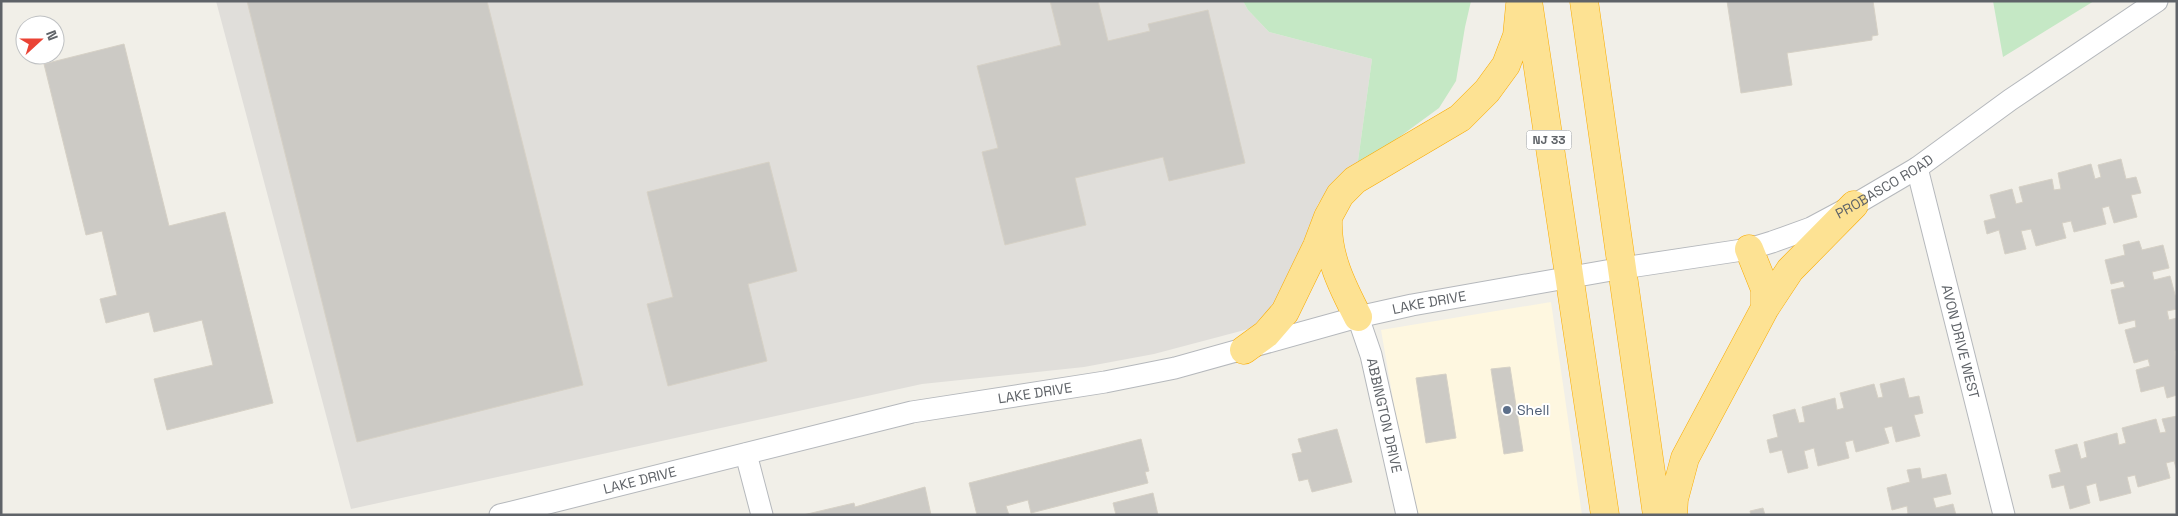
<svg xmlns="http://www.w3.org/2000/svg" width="2178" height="516" font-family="'Space Grotesk',sans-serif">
  <rect width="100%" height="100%" fill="#f1efe8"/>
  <path fill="#fef7e0" d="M1551,302L1582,515H1413L1381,330Z"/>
  <path fill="#e0deda" d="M216,1H1243L1248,10L1269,32L1372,59L1357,168L1338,178L1318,204L1285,291L1256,327L1154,354L1084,367L922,384L351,509Z"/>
  <path fill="#c5e8c5" d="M1243,1H1471L1465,27L1456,81L1439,108L1357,168L1372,59L1269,32L1248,10Z
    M1993,1H2094L2003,57Z"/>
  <path fill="#cccac5" stroke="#d6d1c6" d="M247,1H487L583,385L357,442Z
    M1050,1H1098L1108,41L1150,31L1148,24L1208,10L1245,163L1169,181L1163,157L1075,178L1086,225L1005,245L982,152L998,148L977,66L1061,45Z
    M1727,1H1873L1878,35L1872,36V40L1787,53L1792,85L1741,93Z
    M124,44L169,226L225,212L273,403L167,430L154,379L213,365L202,320L154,332L149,312L106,323L100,299L117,295L102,231L86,235L44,64Z
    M2121,159L2126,179L2136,177L2141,193L2131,195L2137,217L2114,223L2109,206L2102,208L2106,224L2074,232L2071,221L2062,223L2066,238L2036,246L2031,229L2021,231L2026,249L2005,254L1999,230L1987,234L1984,221L1996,218L1990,195L2012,189L2016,204L2023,202L2019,187L2052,179L2054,190L2061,189L2058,173L2091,164L2095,179L2101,177L2098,165Z
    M769,162L797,271L748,284L767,361L668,386L647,304L673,297L647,192Z
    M2139,241L2142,250L2163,245L2169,268L2152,272L2154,280L2170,276L2177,302V309L2167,311L2169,320L2177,318V350L2175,351L2177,395L2167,398L2164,386L2141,392L2136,370L2150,366L2148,359L2134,363L2125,330L2136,327L2135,320L2119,324L2111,290L2125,287L2123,281L2111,284L2105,260L2125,255L2123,245Z
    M1510,367L1523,451L1504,454L1491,369Z
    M1446,374L1456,438L1426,443L1416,378Z
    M1904,378L1909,398L1919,396L1923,413L1914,415L1920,436L1896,442L1892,426L1884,428L1889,443L1856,452L1853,440L1845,442L1849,458L1818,466L1814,448L1804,451L1808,468L1788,473L1782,450L1770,453L1767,440L1778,437L1773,415L1795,409L1799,423L1805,422L1802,407L1835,398L1837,410L1844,408L1840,393L1874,384L1878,398L1883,397L1880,384Z
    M2177,416V471L2174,461L2166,463L2170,478L2138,487L2135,475L2127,477L2131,493L2100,501L2096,483L2086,486L2090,503L2070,509L2064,485L2052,488L2049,475L2061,472L2055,450L2077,444L2081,459L2087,457L2084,442L2117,433L2119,445L2126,443L2122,428L2156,419L2160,433L2166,432L2162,419Z
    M1337,429L1352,482L1312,492L1308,479L1299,481L1292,454L1302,452L1298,439Z
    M1141,439L1149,471L1145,472L1148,483L1031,513L1028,500L1006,506L1009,515H977L969,483Z
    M1920,468L1922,479L1946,474L1951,494L1933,498L1936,508L1953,504L1956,515H1904L1908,514L1907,506L1892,510L1887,488L1910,482L1907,470Z
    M925,487L931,515H803L854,503L855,507Z
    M1153,493L1158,515H1116L1113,503Z
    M1763,508L1765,515H1751L1750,511Z"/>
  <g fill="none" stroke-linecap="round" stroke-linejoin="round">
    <defs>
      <g id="minor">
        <path id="s1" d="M1917,168L2004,515"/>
        <path id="s2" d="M1358,317L1371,355L1407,515"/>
        <path d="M746,454L762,515"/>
        <path id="s3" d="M500,515L912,412L1105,382L1175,368L1358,317L1412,305L1623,268L1749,249L1772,242L1811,228L1854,205L1917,168L2010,100L2157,1"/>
      </g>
      <path id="highway" d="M1528,1L1605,515
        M1584,1L1657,515
        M1328,221C1327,256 1342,286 1358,317
        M1749,249L1765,289V308
        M1244,350L1266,334L1285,312L1317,246L1328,217L1340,195L1355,180L1460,118L1487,91L1506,65L1517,36L1520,5
        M1673,515L1674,499L1685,458L1765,308L1790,270L1854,205"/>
    </defs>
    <use href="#minor" stroke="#b5b8bc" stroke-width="23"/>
    <use href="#highway" stroke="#f9ab00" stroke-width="29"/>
    <use href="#minor" stroke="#fff" stroke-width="21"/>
    <use href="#highway" stroke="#fde293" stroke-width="28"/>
  </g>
  <circle fill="#5c6f8a" stroke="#fff" stroke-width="2" cx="1507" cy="410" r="5"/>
  <g text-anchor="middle" stroke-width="4" stroke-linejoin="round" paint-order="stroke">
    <rect fill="#fff" stroke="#8f9295" stroke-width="1" x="1526.5" y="130.5" width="45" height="19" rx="4"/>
    <g font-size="12" font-weight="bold" fill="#5f6368">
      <text x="1549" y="144">NJ 33</text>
    </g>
    <g font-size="14" fill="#5f6368" stroke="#fff">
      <text dy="5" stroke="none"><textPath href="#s3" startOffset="1428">PROBASCO ROAD</textPath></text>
      <text dy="5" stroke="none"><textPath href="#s3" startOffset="954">LAKE DRIVE</textPath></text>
      <text dy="5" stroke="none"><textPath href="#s1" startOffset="179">AVON DRIVE WEST</textPath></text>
      <text dy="5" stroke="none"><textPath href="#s3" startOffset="549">LAKE DRIVE</textPath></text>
      <text dy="5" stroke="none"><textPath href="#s2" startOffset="102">ABBINGTON DRIVE</textPath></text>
      <text dy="5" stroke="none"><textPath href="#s3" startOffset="144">LAKE DRIVE</textPath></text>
    </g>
    <g font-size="14" fill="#4e5e75" stroke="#fff" text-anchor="start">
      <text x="1517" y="415">Shell</text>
    </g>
  </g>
  <rect width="2178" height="516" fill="none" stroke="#5f6368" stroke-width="5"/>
  <g transform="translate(40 40) rotate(69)"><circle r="24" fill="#ffffff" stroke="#bfc1c3"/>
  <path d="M0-4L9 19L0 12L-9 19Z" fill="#ea4335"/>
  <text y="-8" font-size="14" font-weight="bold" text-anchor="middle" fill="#5f6368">N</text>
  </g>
</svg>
